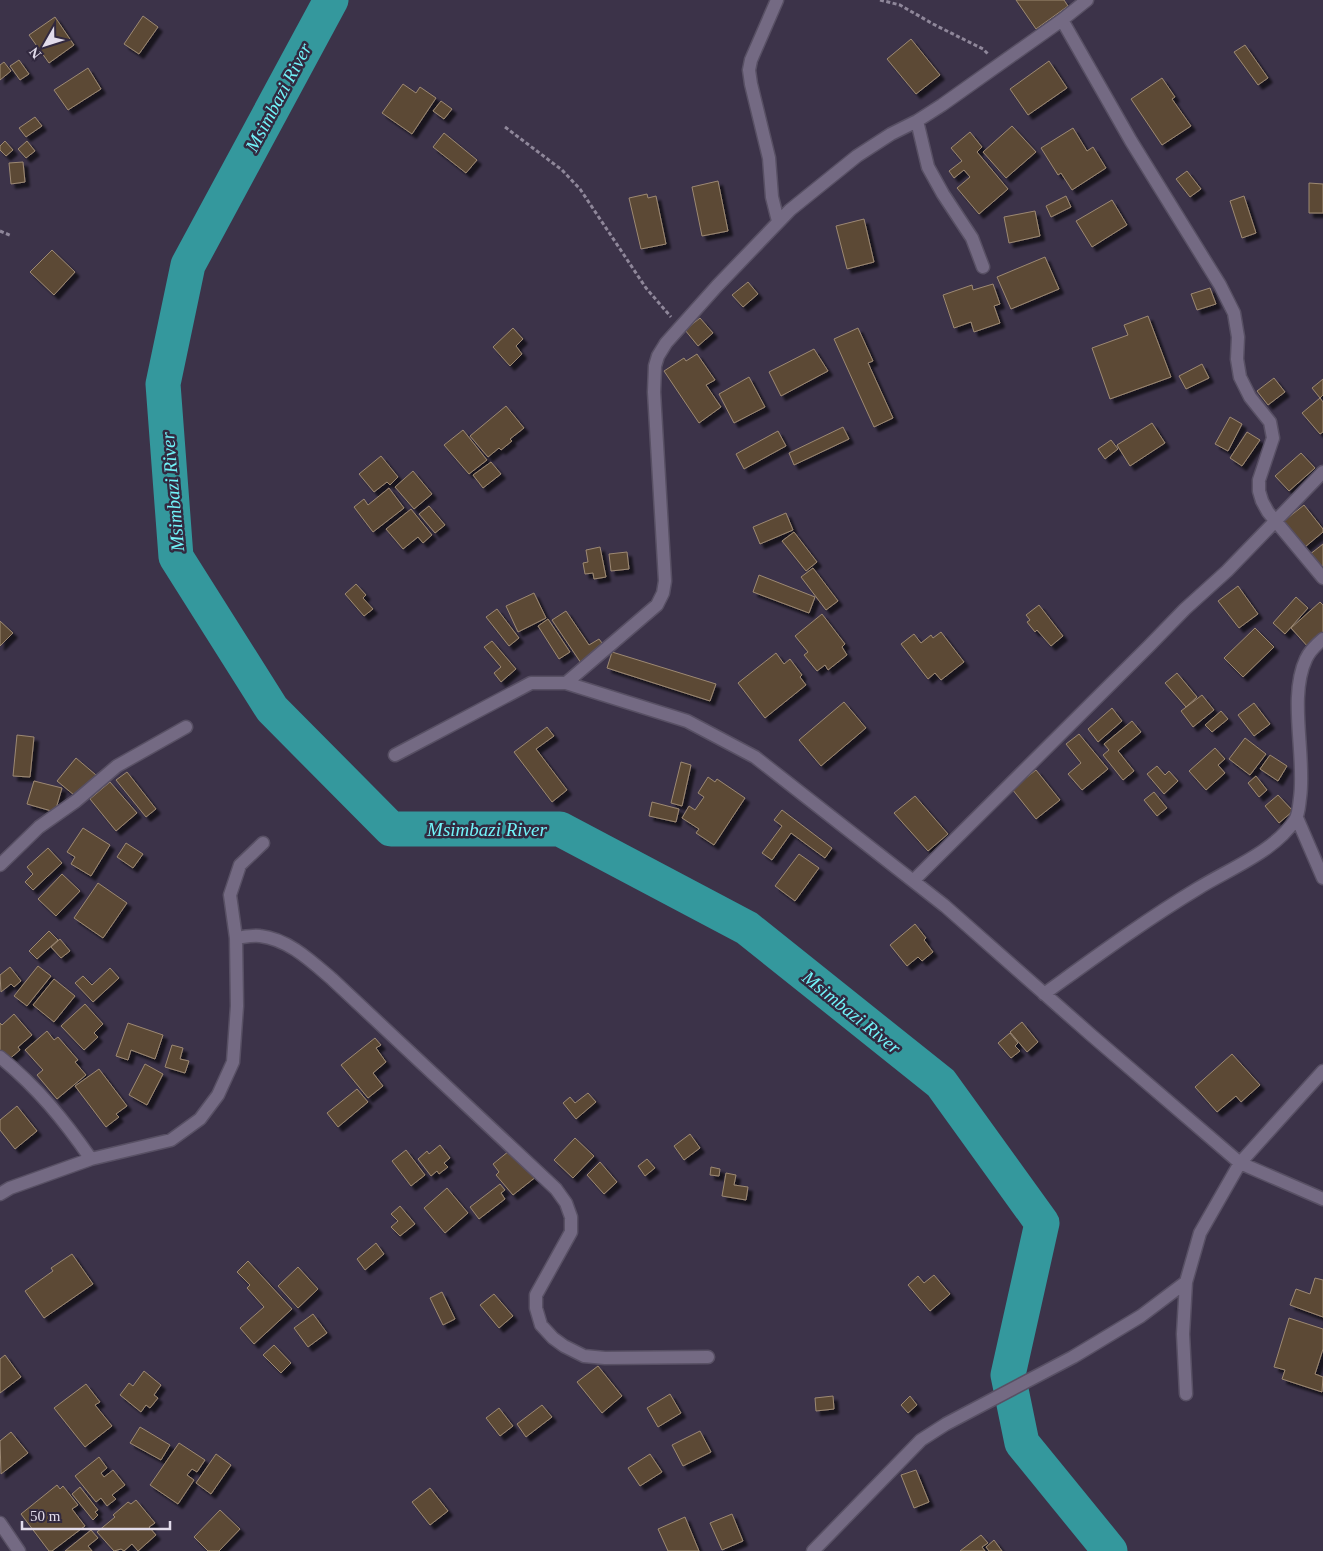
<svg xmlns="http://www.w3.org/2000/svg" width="1323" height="1551" font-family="Georgia,serif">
  <defs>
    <filter id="shadow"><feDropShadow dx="4.5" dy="4.5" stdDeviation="1" flood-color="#0009"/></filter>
  </defs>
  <rect width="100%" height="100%" fill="#3c3349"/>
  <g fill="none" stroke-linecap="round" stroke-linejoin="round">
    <path stroke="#34989d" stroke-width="35" d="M331,0L188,265L163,384L176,557L272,709L391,829H560L747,928L941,1083L1042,1223L1008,1375L1022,1443L1110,1551"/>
  </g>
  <path fill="#5c4a35" stroke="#9d8973" filter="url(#shadow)" d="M1016,0H1064L1068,6L1036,29Z
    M143,16L158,27L139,54L124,44Z
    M55,17L74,45L49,63L29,35Z
    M911,39L940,75L916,94L887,59Z
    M1245,45L1268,78L1258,85L1234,52Z
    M19,60L29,74L20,80L10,66Z
    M1049,61L1067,88L1028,115L1010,89Z
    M4,62L11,71L0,80V65Z
    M88,68L101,89L68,110L54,90Z
    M1162,78L1175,97L1172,99L1191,126L1162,145L1131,99Z
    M403,84L416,93L420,87L436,98L412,134L382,113Z
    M441,101L452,109L444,119L433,111Z
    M35,117L42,126L26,137L19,128Z
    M1012,126L1036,152L1006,178L983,152Z
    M1073,128L1087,151L1093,147L1106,168L1072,190L1061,173L1058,175L1041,148Z
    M970,132L982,147L977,152L1008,189L979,214L957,188L970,177L964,170L954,178L949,171L962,161L951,148Z
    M444,133L477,160L466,173L433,147Z
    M5,141L13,150L6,156L0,150V146Z
    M27,141L35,151L26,158L18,149Z
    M23,162L25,182L11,184L9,163Z
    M1187,171L1201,189L1190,197L1176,179Z
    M718,181L728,231L702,236L692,187Z
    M1309,183L1323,184V213H1309Z
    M647,194L648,198L656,196L666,244L641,249L629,198Z
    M1066,196L1071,207L1051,217L1046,206Z
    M1244,196L1256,233L1242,238L1230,201Z
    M1112,200L1127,225L1092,247L1076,221Z
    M1035,211L1040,236L1009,243L1004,217Z
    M864,219L874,262L847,269L836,226Z
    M52,250L75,272L54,295L30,272Z
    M1045,257L1059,289L1011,309L997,277Z
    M748,282L758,294L743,307L732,295Z
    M993,284L1000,304L994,306L1000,323L974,332L971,322L954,328L943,295L972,285L973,290Z
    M1210,288L1216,304L1197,310L1191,294Z
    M1148,316L1171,377L1110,399L1092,348L1128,335L1124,325Z
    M700,318L713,333L698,346L685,330Z
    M513,328L523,339L516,346L522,354L510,366L493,347Z
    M858,328L873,361L868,363L893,418L874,427L834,339Z
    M814,349L828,371L781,396L769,372Z
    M697,354L715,380L706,385L721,407L699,423L664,371L684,358L686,361Z
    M1202,364L1209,378L1186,389L1179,376Z
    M749,377L765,407L734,423L719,394Z
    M1274,378L1285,392L1268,405L1257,391Z
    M1323,379V395L1320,398L1312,388Z
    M1320,398L1323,402V432L1320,434L1302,413Z
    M506,406L524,428L510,439L512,441L501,450L499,448L488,457L470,436Z
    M1230,417L1242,424L1228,451L1215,444Z
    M1152,423L1165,443L1130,466L1117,445Z
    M843,427L849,439L794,465L789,453Z
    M463,430L487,460L469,474L444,445Z
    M778,431L786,446L744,469L736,454Z
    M1247,432L1260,440L1242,466L1230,458Z
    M1111,440L1118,449L1105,459L1098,449Z
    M1301,453L1315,468L1289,491L1275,476Z
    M381,456L398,477L390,485L387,482L374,492L359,474Z
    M491,462L501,474L483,488L473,475Z
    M413,471L432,494L414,509L395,487Z
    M389,488L404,508L373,532L354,507L364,499L368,505Z
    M1304,505L1323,529V532L1305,547L1284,521Z
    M429,506L445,525L435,533L419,514Z
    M411,509L432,535L423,543L418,537L403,549L386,529Z
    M786,513L793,530L760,544L753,527Z
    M794,532L817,562L806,571L782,541Z
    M1323,544V566L1319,568L1309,555Z
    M600,547L606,577L594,579L593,573L585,574L583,563L588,562L586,550Z
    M627,552L629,569L611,571L609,554Z
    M813,568L838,601L826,610L801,577Z
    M759,575L815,597L809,613L753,592Z
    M356,584L366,595L363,598L373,609L364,616L345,594Z
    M1238,586L1258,614L1239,628L1218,601Z
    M534,593L546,618L518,632L506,606Z
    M1296,597L1308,608L1285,634L1273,623Z
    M1320,602L1323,605V635L1309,648L1291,628Z
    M1039,605L1063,636L1051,646L1037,630L1035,632L1027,622L1030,620L1026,615Z
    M497,609L519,638L509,646L486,617Z
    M566,611L589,645L599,639L605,647L581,663L552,620Z
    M822,614L845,644L842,647L847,655L828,670L825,665L817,671L804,655L808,652L795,636Z
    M548,619L570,652L559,659L538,626Z
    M0,621L13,633L0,646Z
    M1255,628L1274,647L1243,677L1224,658Z
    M941,632L964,662L941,680L935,673L928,679L901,644L914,634L921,643L931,635L933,638Z
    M492,641L516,669L501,682L494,673L501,667L484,647Z
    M612,652L716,684L710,701L607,668Z
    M776,653L784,664L790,659L802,675L800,677L806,685L765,718L738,683Z
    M1177,673L1197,697L1186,707L1165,683Z
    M1202,695L1214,710L1193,727L1181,711Z
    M844,702L866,728L821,766L799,740Z
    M1254,703L1270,724L1254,736L1238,715Z
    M1112,708L1122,721L1098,742L1088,729Z
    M1221,711L1228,719L1212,732L1205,725Z
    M1132,721L1141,732L1118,751L1134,771L1123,780L1103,755L1109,750L1104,744Z
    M547,727L554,736L536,749L567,790L552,802L514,752Z
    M1079,734L1108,769L1082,790L1068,774L1081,763L1066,744Z
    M17,735L34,737L30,777L13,776Z
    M1245,738L1266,754L1250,775L1229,759Z
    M1215,748L1225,759L1218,765L1225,773L1206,790L1189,771Z
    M1270,755L1287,766L1278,781L1260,769Z
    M76,758L96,775L83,790L80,789L74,795L57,781Z
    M681,762L691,765L682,806L671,803Z
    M1157,766L1165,775L1169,771L1178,781L1164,794L1147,774Z
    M1036,770L1060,800L1036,819L1012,789Z
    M127,772L156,809L146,817L116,780Z
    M1256,776L1267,790L1259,797L1248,783Z
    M708,777L715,782L717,779L745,798L714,845L696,833L699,829L682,818L689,806L695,810L704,797L698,793Z
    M34,781L62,788L55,812L27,804Z
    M110,782L137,813L116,831L90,799Z
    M1154,792L1167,808L1157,816L1144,800Z
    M1278,795L1293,811L1279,823L1265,806Z
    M915,796L948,834L928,851L894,813Z
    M652,802L679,809L676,822L649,816Z
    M782,810L832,848L825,858L791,833L772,860L762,853L782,826L774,820Z
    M83,828L110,845L91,876L71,864L75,857L67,852Z
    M126,843L143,854L133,868L117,857Z
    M48,848L62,863L33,890L25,882L33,874L27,867Z
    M799,854L819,868L795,901L775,886Z
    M62,874L80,891L56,916L38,899Z
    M98,883L127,903L103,938L74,918Z
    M915,924L926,938L924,940L933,952L922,961L918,957L907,966L890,945Z
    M49,931L58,940L37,959L29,951Z
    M60,939L70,951L61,958L51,947Z
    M38,966L51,976L27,1006L14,996Z
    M10,967L21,981L14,987L11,984L1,992L0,975Z
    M110,968L119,978L93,1002L75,983L83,976L92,985Z
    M54,979L75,996L54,1022L33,1005Z
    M85,1004L103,1024L94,1033L98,1037L84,1050L61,1026Z
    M14,1014L32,1035L18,1047L20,1050L7,1061L0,1052V1023L2,1025Z
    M1022,1022L1038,1042L1027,1052L1010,1032Z
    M128,1023L163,1035L155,1059L131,1050L128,1060L116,1056Z
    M47,1031L54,1040L58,1037L78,1060L75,1062L86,1075L57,1099L37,1075L43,1070L25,1050Z
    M1010,1033L1018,1043L1015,1046L1020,1051L1011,1058L998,1043Z
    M375,1038L381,1045L376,1048L386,1062L373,1073L383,1086L368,1098L341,1065Z
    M172,1045L183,1048L180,1059L189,1061L185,1073L165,1067Z
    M1232,1054L1260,1085L1241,1102L1236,1096L1217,1112L1195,1087Z
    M145,1064L163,1074L147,1105L129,1095Z
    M99,1069L127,1106L116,1114L119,1117L106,1127L75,1086Z
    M357,1089L368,1102L338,1127L327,1113Z
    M588,1093L596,1102L576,1119L563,1103L570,1097L575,1103Z
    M17,1106L37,1131L15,1149L0,1130V1120Z
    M690,1134L700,1148L684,1160L674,1146Z
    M575,1138L594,1156L573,1178L554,1160Z
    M440,1145L450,1158L444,1163L448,1167L439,1174L437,1171L431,1176L418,1159L427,1151L429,1154Z
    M406,1150L425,1175L411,1186L392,1161Z
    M509,1151L537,1176L513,1195L496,1175L499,1172L493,1164Z
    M647,1159L655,1168L645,1176L638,1166Z
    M600,1162L617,1182L604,1194L587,1175Z
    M711,1167L720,1169L719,1176L710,1175Z
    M726,1173L736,1175L734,1185L748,1187L746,1200L722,1196Z
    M500,1184L505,1190L501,1193L505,1199L479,1219L470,1207Z
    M447,1188L468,1213L445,1233L424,1208Z
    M400,1206L415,1224L400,1236L391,1227L398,1221L391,1214Z
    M376,1243L384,1254L365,1270L357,1259Z
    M72,1254L93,1284L44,1318L25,1291L53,1271L51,1268Z
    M248,1261L292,1309L254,1344L240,1328L264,1307L247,1288L250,1285L237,1272Z
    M298,1267L318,1289L298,1308L278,1286Z
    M934,1275L950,1294L930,1311L908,1285L918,1276L924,1283Z
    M1315,1278L1323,1280V1317L1290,1305L1296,1289L1310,1294Z
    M442,1292L455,1319L443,1325L430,1298Z
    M494,1294L513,1316L499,1328L480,1305Z
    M313,1314L327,1333L308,1347L294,1328Z
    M1289,1318L1323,1329V1349L1315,1374L1323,1377L1322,1392L1282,1379L1285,1370L1274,1367Z
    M274,1345L291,1363L281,1373L263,1355Z
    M5,1355L21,1377L0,1393V1359Z
    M598,1366L622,1396L602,1413L577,1382Z
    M144,1371L161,1385L154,1395L158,1398L150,1408L146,1405L141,1412L120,1395L129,1383L133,1386Z
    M86,1384L100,1402L95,1405L112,1426L85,1447L54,1408Z
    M670,1394L681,1413L658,1427L647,1408Z
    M833,1396L834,1409L816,1411L815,1398Z
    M910,1396L917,1405L908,1413L901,1405Z
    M542,1405L552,1417L526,1437L517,1424Z
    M499,1408L513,1426L500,1436L486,1418Z
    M140,1427L170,1445L161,1460L130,1443Z
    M700,1431L711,1452L683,1466L672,1445Z
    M11,1432L28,1453L1,1474L0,1441Z
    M179,1443L205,1460L197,1472L192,1469L187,1475L194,1480L178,1504L150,1485Z
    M216,1454L231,1465L211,1494L196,1483Z
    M650,1454L662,1472L640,1486L628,1468Z
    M99,1457L107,1468L101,1473L104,1477L113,1470L125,1485L112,1495L116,1499L107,1506L101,1498L96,1502L75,1476Z
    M916,1470L929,1502L914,1508L901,1475Z
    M57,1485L60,1489L63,1486L78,1505L72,1509L85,1526L52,1551H49L21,1514Z
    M80,1487L98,1510L95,1512L98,1515L93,1520L72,1494Z
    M430,1488L448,1511L430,1525L412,1502Z
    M136,1500L155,1523L149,1527L156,1535L138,1551L132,1544L124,1551L121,1549L114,1551L97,1532L115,1517L113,1515L128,1502L131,1504Z
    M220,1510L240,1529L219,1551H208L194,1537Z
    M732,1514L743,1541L722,1550L710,1523Z
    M685,1517L699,1551H668L658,1529Z
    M91,1530L98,1538L88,1546L92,1551H65Z
    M981,1535L988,1543L982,1547L985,1551H960Z
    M994,1540L1002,1551H989L986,1547Z"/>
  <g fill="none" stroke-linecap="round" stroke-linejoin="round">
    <defs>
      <path id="minor" d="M777,0L751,60L749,70L751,84L769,158L772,197L778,221
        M1062,20L1131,141L1220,285L1234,313L1238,337L1237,359L1240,377L1250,397L1270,422L1273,438L1259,480V491L1262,501L1268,512L1323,578
        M917,121L928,167L943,194L972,238L983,267
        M566,683L657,605L663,593L665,581L654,392L655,366L658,356L666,343L717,286L790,210L857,156L891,134L917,121L942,105L1062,20L1087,0
        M395,755L531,683H566L687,721L755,757L945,906L1090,1034L1240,1163L1323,1199
        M1297,818L1323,878
        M0,865L39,827L76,801L117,766L186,727
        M913,881L1149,646L1185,609L1227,571L1323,472
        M236,938C244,937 253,935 260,936C288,939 311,961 332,979L556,1189L566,1203L571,1217V1232L536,1295V1308L541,1325L553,1338L564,1346L584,1356L605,1358L708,1357
        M1044,994C1094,958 1144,921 1197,889C1229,869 1274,852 1295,820C1299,814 1299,805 1300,798C1306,756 1288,697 1306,659C1309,652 1317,644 1323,639
        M0,1057C37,1087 64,1120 91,1159
        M0,1194L10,1188L91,1159L171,1140L200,1119L218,1095L233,1062L237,1006L236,938L230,895L240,865L263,843
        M1186,1394L1183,1334L1186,1282L1200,1233L1240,1163L1323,1071
        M0,1523L19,1551
        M813,1551L921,1440L946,1424L1073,1357L1141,1316L1186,1282"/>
    </defs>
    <use href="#minor" stroke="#585064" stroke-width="15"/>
    <path stroke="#8f879a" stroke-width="3" stroke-dasharray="4 2.5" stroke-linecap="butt" d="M880,0L900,5L933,24L983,49L988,54
      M505,127L562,170L580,189L646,288L671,317
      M0,231L12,236"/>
    <use href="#minor" stroke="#746a83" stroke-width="12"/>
  </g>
  <g text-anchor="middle" stroke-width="5" stroke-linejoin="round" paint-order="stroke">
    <g font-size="19" font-style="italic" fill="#72f3f9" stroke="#32293f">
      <text transform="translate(278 97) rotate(-62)" y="7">Msimbazi River</text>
      <text transform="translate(172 492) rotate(-95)" y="7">Msimbazi River</text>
      <text x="487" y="836">Msimbazi River</text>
      <text transform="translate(852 1012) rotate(39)" y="7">Msimbazi River</text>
    </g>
  </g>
  <g transform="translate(45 45) rotate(231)" stroke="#32293f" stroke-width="4" paint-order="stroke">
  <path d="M0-4L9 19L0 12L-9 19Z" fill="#e2dceb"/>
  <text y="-8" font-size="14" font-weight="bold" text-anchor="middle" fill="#e2dceb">N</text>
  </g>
  <path d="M22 1521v8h148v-8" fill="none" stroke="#e2dceb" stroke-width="2.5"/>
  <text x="30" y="1521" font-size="15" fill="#e2dceb" stroke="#32293f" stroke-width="4" paint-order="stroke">50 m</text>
</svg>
